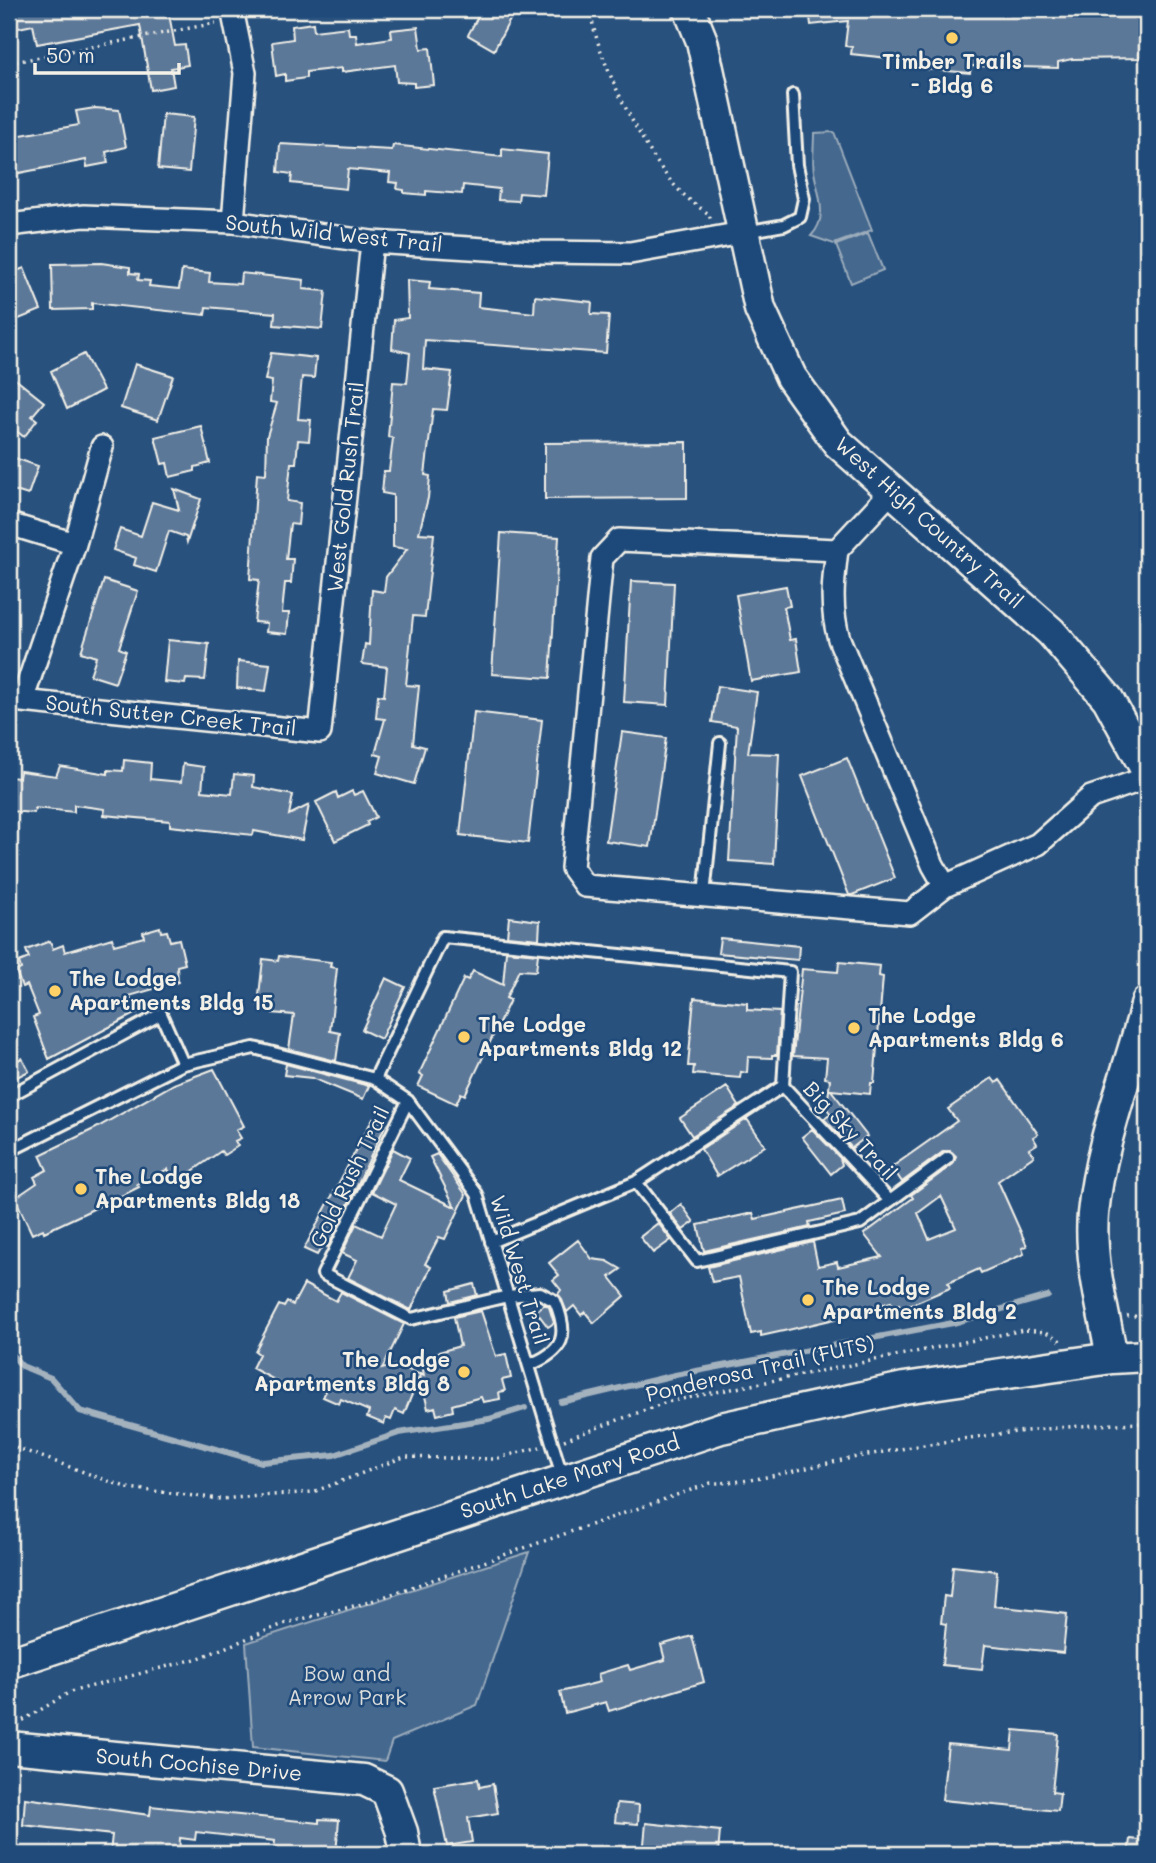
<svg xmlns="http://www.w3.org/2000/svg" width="1156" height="1863" font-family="Mali,sans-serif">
  <rect width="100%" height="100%" fill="#28517e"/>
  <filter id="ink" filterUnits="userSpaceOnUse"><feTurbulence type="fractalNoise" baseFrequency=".0143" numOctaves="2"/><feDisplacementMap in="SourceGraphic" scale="14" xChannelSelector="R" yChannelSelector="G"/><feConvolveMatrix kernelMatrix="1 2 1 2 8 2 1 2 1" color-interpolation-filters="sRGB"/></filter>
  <g filter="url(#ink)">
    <path fill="#45688e" stroke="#9cacbb" stroke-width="2" d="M834,132L872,230L834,244L811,236C829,218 818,194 814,172C812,160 814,146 814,133Z
      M868,233L883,270L851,283L836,245Z
      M529,1552L477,1705L392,1741L385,1761L253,1747L246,1643Z"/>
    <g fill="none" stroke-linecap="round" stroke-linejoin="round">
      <path stroke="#a4b2be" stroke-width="6" d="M9,1352L22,1366L51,1378L80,1411L262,1462L334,1455L399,1433L489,1419L525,1408
        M561,1402L675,1375L953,1323L1048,1296"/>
    </g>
    <path fill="#5b7899" stroke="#f4f1e8" stroke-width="2" fill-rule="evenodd" d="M30,9H168L175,46L185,45L188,65L171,68L174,86L151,90L140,25L37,44L33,25L9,30V14Z
      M482,9H508L511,18L494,50L468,35Z
      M809,9H971L999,12L1012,9H1144L1145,39H1139L1140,58L1072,59L1058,62V68L971,66L970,73L925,69L926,62L851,54L852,47L845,46L848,21L811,25Z
      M313,23L314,31L348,27L349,34H356L357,43L392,38L391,30L418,27L421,49L430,48L434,85L414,87V83L397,82L395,65L342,72V68L306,72V78L285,81V74L276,76L272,42L293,39L292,26Z
      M95,108L119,110L126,147L106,152L108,163L87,167L86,160L9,175V137L79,125L76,111Z
      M163,114L194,117L189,172L158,169Z
      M280,144L392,150L393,145L502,157V149L548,154L544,195L519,193L518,201L498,200L499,189L463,185L462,194L426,191V195L404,193V190L397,189L398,183L389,182L390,173L348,169L346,189L291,183L292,174L278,172Z
      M101,263L130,267V273L139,274L138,280L150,281L149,286L179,289L182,270L210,273L209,282L240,284L241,273L304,280L303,289L326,291L322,329L274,325L275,313L206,307L205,315L92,303V309L53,310L52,264Z
      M24,268L41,310L9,323V274Z
      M407,280L430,282L429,289L479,293L478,307L534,313L535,296L592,302L591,314L609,315L606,353L425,340L423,369L452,372L447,410L433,409L425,475L430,476L428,498L419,533L434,534L425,617L413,616L406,685L419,686L413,744L425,747L414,784L377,773L382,756L375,754L385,719L376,718L378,695L384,696L387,667L362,664L365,644L369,645L372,590L384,592L386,577L407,549L393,547V495L382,493L384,471H389L393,438L388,437L393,382L407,383L410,353L392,349L394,320L408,318Z
      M271,353L316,358L314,378L302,377L298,419L311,420L309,441L298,440L296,463H291L287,501L300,503L298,525L290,524L286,559H293L291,583H285L282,613H289L287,634L266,632L267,623L254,622L259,580L250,579L257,473L266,474L267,436L277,403L270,402L272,381L265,380Z
      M84,354L103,390L67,409L51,371Z
      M135,364L173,376L158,420L121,408Z
      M9,374L44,402L32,416L37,420L24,437L9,425Z
      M201,426L210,463L195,467V471L170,477L167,463L162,464L155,437Z
      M687,442V498L545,499V443Z
      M9,456L38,466L28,495L9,489Z
      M174,489L201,499L187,542L186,537L169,531L156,572L134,565L136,558L113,550L120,529L141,536L152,502L179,510Z
      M501,533L559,537L550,678L492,674Z
      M104,580L138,591L119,648L126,651L115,683L90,675L96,657L81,652Z
      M631,581L674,583L668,705L624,702Z
      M786,586L790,606L784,607L790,640L796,639L801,672L751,681L736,595Z
      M168,640L209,644L205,680L186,679L185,684L164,682Z
      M238,661L270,664L266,691L237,688Z
      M717,686L757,692L748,753L779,754L774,864L729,861L737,726L712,722Z
      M474,712L542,720L528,843L460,835Z
      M622,732L666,738L650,847L606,841Z
      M847,758L895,878L852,895H849L802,776Z
      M124,760L151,763L150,779L181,782L183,764L204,767L202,791L232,794L234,774L254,776L253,787L293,795L289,815L309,805L302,840L254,831L253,835L170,826V821L104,815L105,809L74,805V812L35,808L34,813L9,811V777L19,778L20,771L56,776L60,766L108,774V770L123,771Z
      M352,791L354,795L363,791L376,817L367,822L368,825L335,841L316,802L336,792L338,798Z
      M509,917L540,921L539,939L507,936Z
      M160,927L161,932L167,931L170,941L179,939L185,964L177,966L178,982L129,996L138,1012L49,1059L33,1017L39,1015L27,985L22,987L16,971L21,969L19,962L29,958L26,950L50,941L53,949L63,945L65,952L112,938L114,945L144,937L143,932Z
      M720,938L799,946L798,960L718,953Z
      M506,951L538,954L536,971L519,970L506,998L510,1000L465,1095L461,1093L456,1104L418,1086L423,1076L419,1074L464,978L468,980L473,971L503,985Z
      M279,956L331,962L330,967L337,968L330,1031L340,1033L336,1061L289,1049L294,1015L272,1013V1006L258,1005L263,959L278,961Z
      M839,962L880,966L879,976L883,977L874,1083H871L870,1094L831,1090L867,1136L852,1148L824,1119L831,1114L827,1109L830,1079L825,1078L827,1058L793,1056L802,969L838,972Z
      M386,978L405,987L381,1039L362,1030Z
      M694,998L747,1003V1010L780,1012L777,1055H772V1058L748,1057L747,1073L741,1072L740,1078L693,1074L694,1066H688Z
      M22,1058L29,1071L9,1081V1064Z
      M286,1064L369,1086L363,1099L312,1078L284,1075Z
      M214,1069L244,1126L236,1130L241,1138L235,1141L238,1146L224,1155L221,1151L181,1179L178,1174L172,1177L168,1169L137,1184L139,1187L121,1196L44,1232L43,1229L32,1234L15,1198L37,1183L34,1177L47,1170L40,1155L96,1128L174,1084Z
      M992,1078L996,1083L1000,1080L1038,1134L1033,1137L1037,1144L1029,1149L1034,1156L998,1181L1027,1246L1022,1248L1024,1254L981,1273L979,1269L948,1283L950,1288L901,1309L899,1304L893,1306L891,1302L864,1309L865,1312L788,1330L761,1336V1332L751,1334L739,1277L712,1282L708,1267L813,1242L818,1266L837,1262L838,1267L882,1257L864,1234L913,1198L911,1195L953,1164L956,1156L950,1151H944L902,1182L892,1167L957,1121L948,1109ZM941,1196L956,1228L929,1239L918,1213Z
      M727,1087L739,1106L692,1136L680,1118Z
      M373,1118L386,1124L328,1247L323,1245L317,1255L304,1249Z
      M747,1119L765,1146L717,1176L701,1149Z
      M812,1129L840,1158L842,1165L831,1174L802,1137Z
      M393,1149L410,1158L399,1180L455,1207L430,1157L437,1154L466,1195L445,1239L439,1237L425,1264L431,1267L411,1310L348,1278L357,1260L342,1253L356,1224L381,1236L396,1204L372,1192Z
      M842,1200L845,1214L809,1222L810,1227L704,1251L698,1225L753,1213L755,1219Z
      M681,1204L694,1222L683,1230L670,1213Z
      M658,1223L671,1240L653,1253L640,1237Z
      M578,1240L592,1259L607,1261L621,1269L610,1277L625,1296L594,1323L585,1312L581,1315L574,1306L567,1312L558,1294L561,1290L553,1280L559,1275L549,1263Z
      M304,1284L336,1301L341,1292L404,1324L382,1369L396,1365L424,1376L421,1357L460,1346L454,1317L481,1311L496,1356L506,1354L511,1378L502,1380L505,1391L499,1392L500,1399L483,1402L481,1397L452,1405L453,1411L437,1415L435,1407L428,1409L420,1375L404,1414L395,1410L391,1420L386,1418L384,1424L367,1417L369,1411L341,1399L339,1404L323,1397L326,1391L297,1382L293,1390L252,1368L259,1354L255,1351L279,1305L284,1307L287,1302L293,1305Z
      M474,1284L477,1295L450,1302L448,1291Z
      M545,1304L549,1307L554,1323L548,1327L536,1311Z
      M953,1566L997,1571L994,1606L1067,1614L1063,1653L985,1645L982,1669L942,1665L946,1624L941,1623L944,1596L950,1597Z
      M692,1636L704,1682L609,1711L606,1702L565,1713L560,1692L600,1682L598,1674L628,1665L630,1670L665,1660L661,1645Z
      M1014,1730L1058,1734L1052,1792L1060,1793L1058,1811L942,1800L948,1744L1012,1750Z
      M478,1779L480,1787L493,1784L498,1813L468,1818L472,1842L447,1846L434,1786Z
      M25,1798L150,1815L151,1806L319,1823V1819L339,1820L336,1853L274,1849L275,1841L196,1832L195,1840L180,1838L179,1854L110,1853L112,1835L23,1825Z
      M617,1803L639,1805L638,1824L615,1822Z
      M646,1823L720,1831L718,1854H643Z
      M1130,1839L1147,1841V1854H1128Z"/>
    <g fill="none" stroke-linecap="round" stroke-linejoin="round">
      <defs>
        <path id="lane" d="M745,232L784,225L800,217L804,199L797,165L793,95
          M704,895L720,743
          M375,1079L443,937L790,972L783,1086L636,1182L491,1242
          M783,1086L890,1201
          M9,1096L161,1014L183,1064
          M408,1101L323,1274L411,1319L508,1296L540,1293L555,1301C569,1335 565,1351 529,1365
          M9,1151L183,1064L254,1048L375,1079L408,1101L477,1194L563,1479
          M636,1182L697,1261L860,1223L948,1158"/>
        <path id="street" d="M232,9L245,73L233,222
          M9,225L84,216L233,222L372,242L534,252L630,253L742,233
          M102,447L75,544L22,701L320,732L372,242
          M9,524L75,544
          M837,550L891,492
          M945,886L933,865L839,639C830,608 833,582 837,550L619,540L602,558L572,868L585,886L910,913L945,886L1038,844L1091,797L1147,778"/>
        <path id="secondary" d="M689,9L702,41L760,309L791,377L838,443L1051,632L1108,699L1147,771
          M1112,1358C1104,1312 1089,1261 1093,1214C1100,1141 1129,1072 1147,1002
          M9,1663L721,1428L904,1388L1112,1358L1147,1356
          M9,1747L364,1780L387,1791L402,1832L406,1854"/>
      </defs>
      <use href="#lane" stroke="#f4f1e8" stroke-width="16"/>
      <use href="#street" stroke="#f4f1e8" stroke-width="26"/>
      <use href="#secondary" stroke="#f4f1e8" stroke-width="35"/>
      <path stroke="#f4f1e8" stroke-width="3.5" stroke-dasharray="2 5" stroke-linecap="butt" d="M590,9C596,56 637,136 666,175C678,191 692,203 709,214L711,221
        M9,63L216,23
        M1127,1316L1133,1315L1147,1323
        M564,1440L667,1402L1024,1330L1046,1332L1061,1341
        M9,1445L128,1488L220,1499L313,1492L404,1457L494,1459L540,1447
        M17,1724L70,1692L199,1658L286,1623L366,1603L711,1483C759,1483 804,1467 852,1458C949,1439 1048,1425 1147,1423"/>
      <use href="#lane" stroke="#1f4a7a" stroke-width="10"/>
      <use href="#street" stroke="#1f4a7a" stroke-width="21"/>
      <use href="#secondary" stroke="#1f4a7a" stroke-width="30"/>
    </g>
  </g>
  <g fill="#ffd166" stroke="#1f4a7a" stroke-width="2.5">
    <circle cx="952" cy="38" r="7"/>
    <circle cx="55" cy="991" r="7"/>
    <circle cx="854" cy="1028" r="7"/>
    <circle cx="464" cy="1037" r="7"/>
    <circle cx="81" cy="1189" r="7"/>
    <circle cx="808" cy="1300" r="7"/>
    <circle cx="464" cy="1372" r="7"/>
  </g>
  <g text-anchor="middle" stroke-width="5" stroke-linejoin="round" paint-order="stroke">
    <g font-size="21" font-weight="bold" fill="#f4f1e8" stroke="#1f4a7a" text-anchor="start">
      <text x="952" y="69" text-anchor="middle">Timber Trails<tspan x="952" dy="24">- Bldg 6</tspan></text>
      <text x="69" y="986">The Lodge<tspan x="69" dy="24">Apartments Bldg 15</tspan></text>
      <text x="868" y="1023">The Lodge<tspan x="868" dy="24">Apartments Bldg 6</tspan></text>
      <text x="478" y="1032">The Lodge<tspan x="478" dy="24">Apartments Bldg 12</tspan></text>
      <text x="95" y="1184">The Lodge<tspan x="95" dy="24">Apartments Bldg 18</tspan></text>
      <text x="822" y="1295">The Lodge<tspan x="822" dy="24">Apartments Bldg 2</tspan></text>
      <text x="450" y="1367" text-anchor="end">The Lodge<tspan x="450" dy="24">Apartments Bldg 8</tspan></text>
    </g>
    <g font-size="21" fill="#f4f1e8" stroke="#1f4a7a">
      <text transform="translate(334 234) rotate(6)" y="7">South Wild West Trail</text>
      <text transform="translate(346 487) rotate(-84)" y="7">West Gold Rush Trail</text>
      <text transform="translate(929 523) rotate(42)" y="7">West High Country Trail</text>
      <text transform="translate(171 716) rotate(6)" y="7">South Sutter Creek Trail</text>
      <text transform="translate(850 1131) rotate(47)" y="7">Big Sky Trail</text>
      <text transform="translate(350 1177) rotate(-64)" y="7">Gold Rush Trail</text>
      <text transform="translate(519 1270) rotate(73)" y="7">Wild West Trail</text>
      <text transform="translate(760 1369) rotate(-13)" y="7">Ponderosa Trail (FUTS)</text>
      <text transform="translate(570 1477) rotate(-18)" y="7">South Lake Mary Road</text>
      <text transform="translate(199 1765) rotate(5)" y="7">South Cochise Drive</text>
    </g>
    <g font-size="21" fill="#dadcda" stroke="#1f4a7a">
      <text x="347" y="1681">Bow and<tspan x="347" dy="24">Arrow Park</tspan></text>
    </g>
  </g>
  <rect width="1156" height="1863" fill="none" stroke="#1f4a7a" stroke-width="35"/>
  <rect x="18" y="18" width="1121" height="1828" fill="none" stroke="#f4f1e8" stroke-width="2.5" filter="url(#ink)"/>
  <path d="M35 63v10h144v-10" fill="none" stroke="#f4f1e8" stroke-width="3.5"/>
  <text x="46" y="63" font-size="21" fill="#f4f1e8" stroke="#1f4a7a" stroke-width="5" paint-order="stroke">50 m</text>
</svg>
